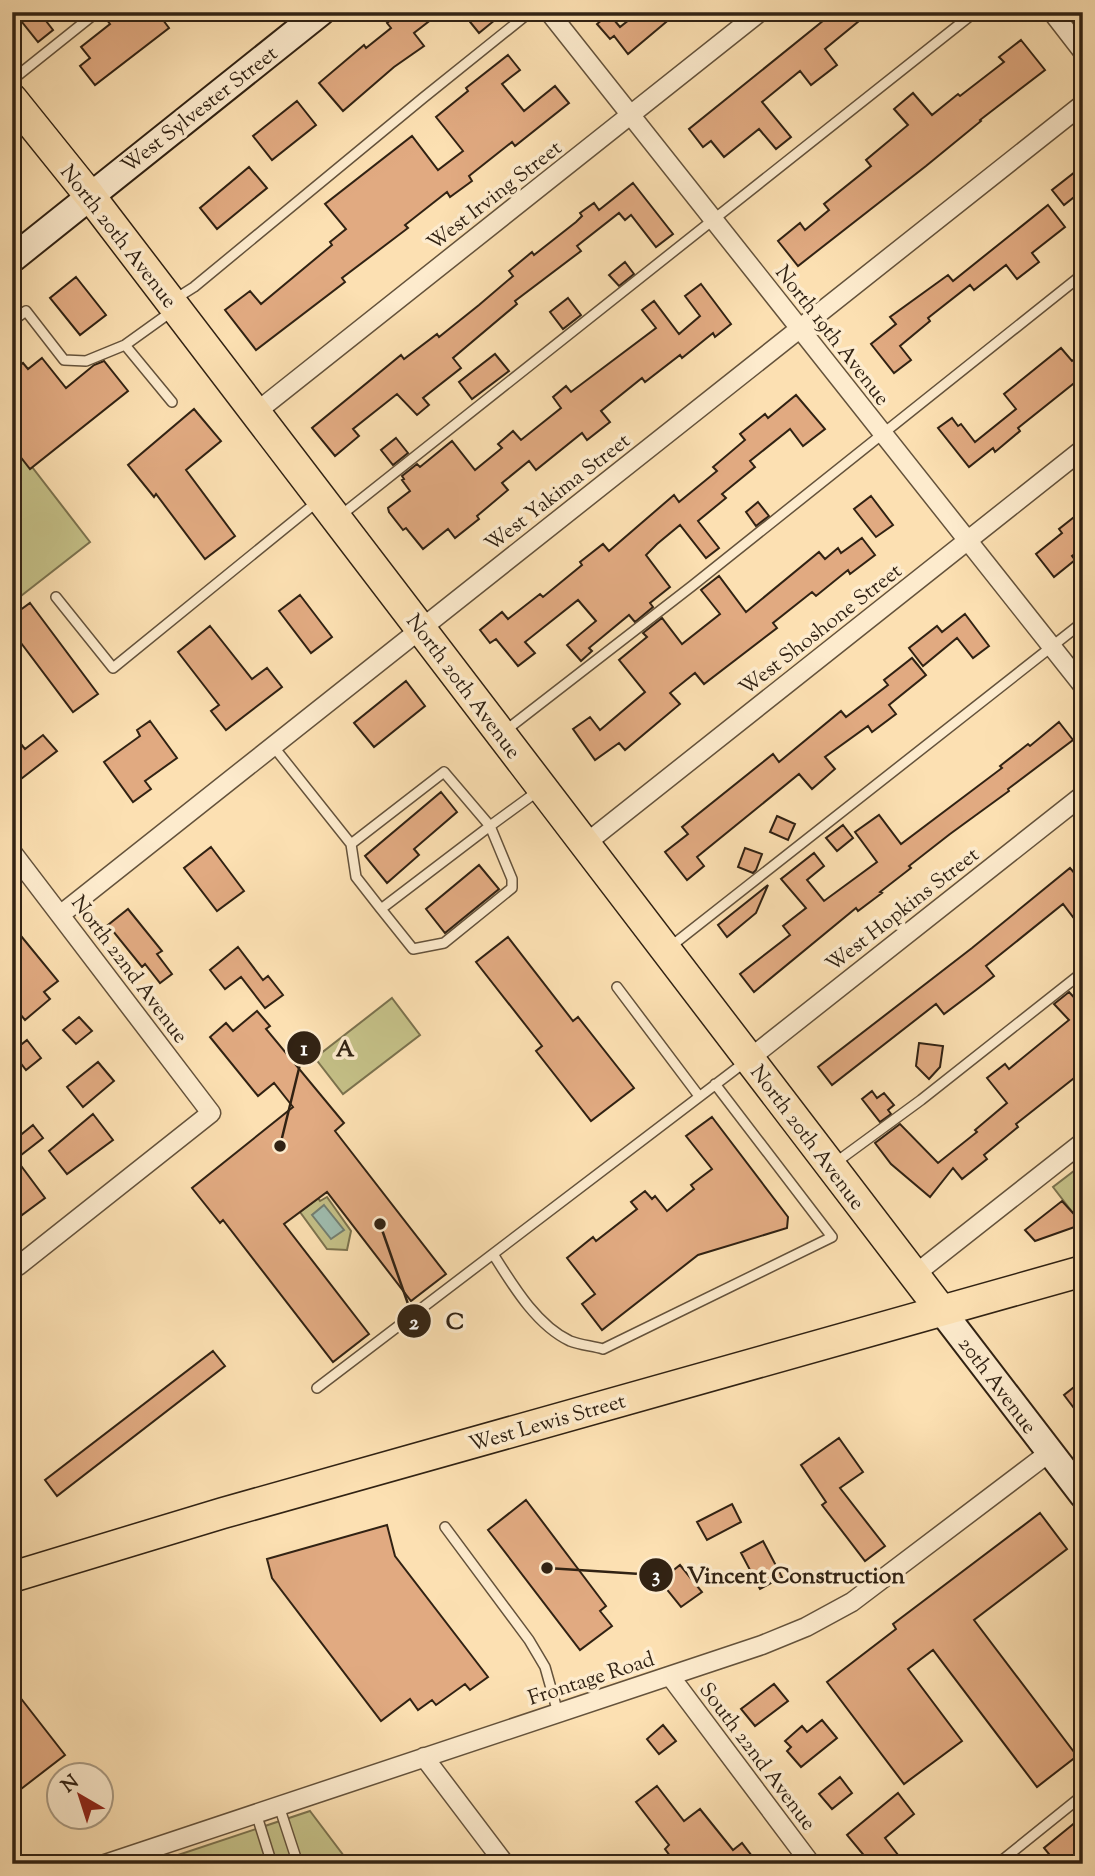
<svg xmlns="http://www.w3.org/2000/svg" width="1095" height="1876" font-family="'Sorts Mill Goudy',serif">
  <rect width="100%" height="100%" fill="#fce0b2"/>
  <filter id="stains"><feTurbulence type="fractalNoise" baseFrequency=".00286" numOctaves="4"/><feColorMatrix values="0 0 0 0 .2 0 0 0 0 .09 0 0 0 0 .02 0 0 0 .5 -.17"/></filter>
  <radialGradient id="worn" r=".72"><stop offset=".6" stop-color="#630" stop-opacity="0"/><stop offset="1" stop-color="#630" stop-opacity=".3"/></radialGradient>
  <path fill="#c5c188" stroke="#7b724e" stroke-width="2" d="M12,441L90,542L12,603Z
    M392,998L420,1035L343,1094L315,1058Z
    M1083,1164V1226L1053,1187Z
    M327,1197L351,1231L347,1250L327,1249L300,1212L318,1198L320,1201Z
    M310,1811L350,1864H151Z"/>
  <path fill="#9fbdb0" stroke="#737f71" stroke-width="2" d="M324,1205L344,1230L331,1239L312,1215Z"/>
  <path fill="#e1aa81" stroke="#312213" stroke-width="2" d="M14,12H39L53,30L38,42Z
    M104,12H157L169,28L95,85L80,66L90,58L81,47L110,24L103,15Z
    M401,12H441L414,33L424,46L394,67L343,111L319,83L364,45L366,48L391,28L387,23Z
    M462,12H488L495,20L479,33Z
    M639,12H678L628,54L614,36L610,39L597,24L609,14L620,27Z
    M834,12H870L825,49L837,65L811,85L800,71L762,102L791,137L776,149L759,129L724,157L711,141L703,147L689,129Z
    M1021,40L1045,70L980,120L981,121L926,166L798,266L778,241L800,223L805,230L829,210L824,204L871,166L866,160L908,125L894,109L913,93L932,115L958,94L960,96L1004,62L999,57Z
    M508,55L520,70L502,84L524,111L555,86L569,103L515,146L512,142L469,176L472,181L450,197L447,192L405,225L408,228L342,278L345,282L256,350L225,310L250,291L261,304L332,245L330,242L346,229L325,204L412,136L438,170L463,151L436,117L468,91L466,88Z
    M297,101L316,125L272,160L253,136Z
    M249,167L267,188L217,229L200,208Z
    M1075,172L1083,182V190L1064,205L1052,190Z
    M633,183L673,234L656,247L631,215L625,220L619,213L577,246L581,251L515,301L517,304L453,358L461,368L423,398L429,405L417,415L397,394L353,429L359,436L335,456L312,428L401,355L404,359L437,334L439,337L479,305L513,276L509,271L532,252L534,255L576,222L582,216L580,213L594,203L599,210Z
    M1048,205L1065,227L1032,253L1039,262L1017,279L1006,265L974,290L970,285L928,318L930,321L900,346L911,360L894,373L871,344L896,324L890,317L948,275L953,281Z
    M625,262L634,274L619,286L609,275Z
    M76,277L106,315L80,335L50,298Z
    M701,284L731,324L715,337L713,333L682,358L680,355L645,382L642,378L601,411L610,422L587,440L582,433L536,470L529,461L502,483L508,490L477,516L479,519L455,538L448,529L423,549L406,528L403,530L389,512L388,508L410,491L402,480L404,479L402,476L417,464L420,467L452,441L475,470L502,448L498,444L513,431L521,440L561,408L553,397L566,386L571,392L656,328L642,310L654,301L679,334L700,316L685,296Z
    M568,298L581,315L563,329L550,312Z
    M1061,348L1072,361L1083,353V376L1018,428L1020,431L995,452L993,448L969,467L938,428L952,418L958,426L961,424L975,442L1016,409L1004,394Z
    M495,354L509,371L472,399L459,382Z
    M42,358L66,388L94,365L104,361L128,391L30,469L12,446V372L23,363L28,369Z
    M796,395L825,429L803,446L790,429L750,461L755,467L722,494L726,498L698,521L719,548L706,558L680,525L657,544L646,555L670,587L650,603L653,607L635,622L629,615L589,648L592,651L581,661L567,645L596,621L578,600L525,642L535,653L518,666L496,639L490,643L480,630L502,612L508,619L540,594L543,597L582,565L580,562L603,544L609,551L674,495L679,502L717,471L713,467L745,440L740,434L765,414L768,418Z
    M194,409L221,441L186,470L235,536L205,559L156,494L154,497L128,465Z
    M396,438L408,453L393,465L381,450Z
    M871,496L893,525L876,537L854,509Z
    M758,502L769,516L756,526L746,512Z
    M1083,510V548L1072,556L1075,560L1054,577L1036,554L1062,533L1059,529Z
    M862,538L875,555L850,574L848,570L816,596L812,592L773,623L777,628L704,684L695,673L670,693L680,704L625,750L619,743L595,760L573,729L590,717L600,730L645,692L619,660L647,637L643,633L662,618L682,644L720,614L701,590L719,576L746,612L819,552L825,559L838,548L841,553Z
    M300,595L332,637L311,653L279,611Z
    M30,603L98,694L73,712L12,631V616Z
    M965,614L989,646L973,658L957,638L923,666L909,648L937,626L942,632Z
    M210,626L252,679L267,668L282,687L226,730L211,711L219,705L178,652Z
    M912,658L926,675L889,705L896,714L872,732L868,726L825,757L835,769L812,789L799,774L697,857L704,866L687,880L665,852L688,834L682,827L773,754L779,762L841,711L846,717L888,685L884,680Z
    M406,681L425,706L374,747L354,723Z
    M150,721L177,758L145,781L151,789L133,802L104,762L140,736L137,730Z
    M1059,722L1073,740L1008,789L1009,791L950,834L909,866L911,868L880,892L882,893L858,911L856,908L754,992L740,974L790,935L783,926L806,908L781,879L814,853L824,866L807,880L824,901L877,862L855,832L879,815L901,844L1002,768L1000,766L1028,744L1030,746Z
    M12,733L25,749L43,735L57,751L12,786Z
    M441,792L457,812L414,849L419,855L387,883L365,856Z
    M777,816L795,824L788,840L770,832Z
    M843,825L853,838L837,851L826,838Z
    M211,847L244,891L217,911L184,868Z
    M745,848L762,854L756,870L753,873L738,867Z
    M479,865L499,889L445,933L426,909Z
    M1070,868L1083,883V909L1073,917L1063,904L986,966L994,976L976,990L944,1014L936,1004L832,1085L818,1067L972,948Z
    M768,885L756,913L727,937L718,925Z
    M128,909L162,951L157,954L172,974L160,983L145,964L142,967L108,925Z
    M12,925L58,981L44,992L50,999L25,1020L12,1004Z
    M508,937L573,1021L578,1017L634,1088L591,1121L536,1051L542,1046L476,962Z
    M238,947L263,980L268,976L283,995L265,1008L241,977L225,989L210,970Z
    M1069,992L1083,1007V1071L1016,1124L1018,1127L984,1155L987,1159L962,1179L953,1168L930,1197L891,1164L875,1143L900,1124L938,1163L977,1132L975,1130L1007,1103L987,1078L1005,1064L1009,1069L1069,1020L1054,1004Z
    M257,1011L270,1026L266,1029L344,1123L335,1131L446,1274L411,1301L327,1192L284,1224L369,1334L333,1362L223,1220L220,1223L192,1188L293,1107L274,1083L258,1096L210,1037L226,1023L233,1031Z
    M79,1017L92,1031L76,1044L63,1030Z
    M27,1040L41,1058L26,1070L12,1052Z
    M919,1043L943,1046L940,1067L929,1079L916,1066Z
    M98,1062L114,1081L83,1107L67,1087Z
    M872,1091L877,1098L884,1093L894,1105L888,1110L891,1114L880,1122L862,1099Z
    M93,1114L113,1140L67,1174L49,1151Z
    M712,1117L788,1217L787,1228L698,1255L602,1330L582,1304L595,1294L567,1258L593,1237L596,1241L637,1209L631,1202L645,1191L652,1199L655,1196L667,1211L694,1189L691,1185L712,1169L686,1136Z
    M33,1125L43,1138L16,1159L45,1198L22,1215L12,1202V1142Z
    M1062,1201L1083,1224L1035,1241L1025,1230Z
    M213,1351L225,1366L57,1496L45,1480Z
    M1083,1380V1420L1064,1395Z
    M839,1438L863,1472L840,1488L885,1546L865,1561L822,1505L826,1502L801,1465Z
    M526,1500L606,1606L600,1611L612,1626L580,1650L488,1530Z
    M732,1504L741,1522L707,1540L697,1522Z
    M1040,1513L1067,1549L974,1620L1077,1756L1037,1787L933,1650L908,1669L962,1741L904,1784L827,1682L896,1629L893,1624Z
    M387,1525L395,1556L488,1677L470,1690L465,1684L436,1705L432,1700L418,1710L410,1699L381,1721L272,1578L267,1559Z
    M763,1541L782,1577L760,1589L741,1553Z
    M680,1565L702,1592L681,1607L660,1581Z
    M774,1684L788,1701L755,1726L741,1709Z
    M12,1687L65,1755L12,1796Z
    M822,1720L837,1738L801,1767L787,1751L791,1747L785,1741L802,1726L807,1732Z
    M663,1725L676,1741L659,1754L647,1739Z
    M840,1777L852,1793L832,1809L819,1794Z
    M657,1786L684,1821L700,1809L733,1850L742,1843L758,1864H676L665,1849L669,1845L636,1802Z
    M898,1793L914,1814L885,1838L905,1864H871L847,1835Z
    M1083,1816V1864H1057L1044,1848Z"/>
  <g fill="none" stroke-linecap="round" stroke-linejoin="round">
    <defs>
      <path id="lane" d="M12,80L97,12
        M175,299L194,287L423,98L530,12
        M12,321L26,311L64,360L86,361L125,345L171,312
        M125,345L172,402
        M340,516L975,12
        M56,597L113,668L317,502
        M505,731L692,586L1083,274
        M273,746L351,844L444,772L490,826L381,909L413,949L444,943L512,888V879L490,826L538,791
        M351,844L356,877L381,909
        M670,947L1083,622
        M617,987L699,1096
        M835,1163L921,1100L1083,972
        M493,1254C512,1284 536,1325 570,1341C580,1345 593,1346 603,1349L832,1237L715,1084
        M317,1388L745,1062
        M445,1527L529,1640L545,1667L558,1713
        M279,1806L298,1864
        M256,1813L272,1864
        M1002,1864L1000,1862L1083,1795"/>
      <path id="street" d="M549,12L1083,686
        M1052,12L1083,52
        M255,413L760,12
        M585,844L1083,449
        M12,852L211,1113L18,1266L12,1259
        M60,915L1083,104
        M749,1059L1083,795
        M914,1275L1083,1142
        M670,1676L811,1864
        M424,1757L505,1864
        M105,1864L762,1645L806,1627L852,1602L1050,1452"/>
      <path id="secondary" d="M12,259L321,12
        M941,1310L1083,1495"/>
      <path id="primary" d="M12,99L90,196L941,1310
        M12,1577L223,1513L1083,1271"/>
    </defs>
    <use href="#lane" stroke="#64523b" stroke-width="12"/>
    <use href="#street" stroke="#64523b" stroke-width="21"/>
    <use href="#secondary" stroke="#312213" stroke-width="30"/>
    <use href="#primary" stroke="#312213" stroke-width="33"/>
    <use href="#lane" stroke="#fdebcd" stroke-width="9"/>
    <use href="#street" stroke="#fdebcd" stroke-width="18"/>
    <use href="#secondary" stroke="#fdebcd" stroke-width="26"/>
    <use href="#primary" stroke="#fce0b2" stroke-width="30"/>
  </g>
  <g text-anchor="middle" stroke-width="7" stroke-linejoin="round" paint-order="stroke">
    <g font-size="21" fill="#312213" stroke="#fdebcd">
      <text transform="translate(199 109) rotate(-38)" y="7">West Sylvester Street</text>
      <text transform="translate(494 195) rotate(-38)" y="7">West Irving Street</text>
      <text transform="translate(119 236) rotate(52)" y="7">North 20th Avenue</text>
      <text transform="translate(833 335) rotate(52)" y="7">North 19th Avenue</text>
      <text transform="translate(557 492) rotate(-38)" y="7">West Yakima Street</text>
      <text transform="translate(820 629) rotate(-38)" y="7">West Shoshone Street</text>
      <text transform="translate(464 686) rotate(53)" y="7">North 20th Avenue</text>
      <text transform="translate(902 909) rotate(-38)" y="7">West Hopkins Street</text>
      <text transform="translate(130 969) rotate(53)" y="7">North 22nd Avenue</text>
      <text transform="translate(808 1137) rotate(53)" y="7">North 20th Avenue</text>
      <text transform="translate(998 1385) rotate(53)" y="7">20th Avenue</text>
      <text transform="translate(547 1422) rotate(-16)" y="7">West Lewis Street</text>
      <text transform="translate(591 1678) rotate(-18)" y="7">Frontage Road</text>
      <text transform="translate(758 1756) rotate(53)" y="7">South 22nd Avenue</text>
    </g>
  </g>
  <path fill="none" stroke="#312213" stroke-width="2.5" d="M280 1146L304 1048M380 1224L414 1321M547 1568L656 1575"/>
  <g fill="#312213" stroke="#fdebcd" stroke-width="2.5">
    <circle cx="280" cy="1146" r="7"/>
    <circle cx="380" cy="1224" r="7"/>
    <circle cx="547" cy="1568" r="7"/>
    <circle cx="304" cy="1048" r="18"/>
    <circle cx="414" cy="1321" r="18"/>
    <circle cx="656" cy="1575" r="18"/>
  </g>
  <g font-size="21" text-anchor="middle" font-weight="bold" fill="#fff">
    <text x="304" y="1055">1</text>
    <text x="414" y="1329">2</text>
    <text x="656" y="1582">3</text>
  </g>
  <g font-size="23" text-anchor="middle" font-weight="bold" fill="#312213" stroke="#fdebcd" stroke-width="7" stroke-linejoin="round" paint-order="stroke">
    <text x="345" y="1056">A</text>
    <text x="455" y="1329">C</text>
    <text x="796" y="1583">Vincent Construction</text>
  </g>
  <rect width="1095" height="1876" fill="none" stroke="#fce0b2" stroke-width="42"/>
  <rect x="14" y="14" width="1067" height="1848" fill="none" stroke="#312213" stroke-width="3.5"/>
  <rect x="21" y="21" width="1053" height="1834" fill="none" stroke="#312213" stroke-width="2"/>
  <g transform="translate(80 1796) rotate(321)"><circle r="33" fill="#fdebcd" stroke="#ab9b83" stroke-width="2"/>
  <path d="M0-5L12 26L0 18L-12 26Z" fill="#8f2418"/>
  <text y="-10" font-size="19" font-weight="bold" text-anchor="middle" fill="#312213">N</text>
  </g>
  <rect width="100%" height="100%" filter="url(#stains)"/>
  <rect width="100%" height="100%" fill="url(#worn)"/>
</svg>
